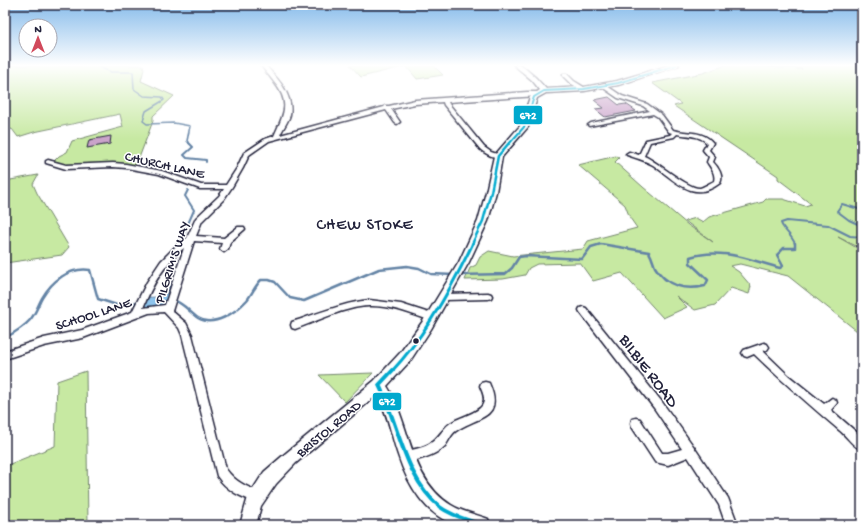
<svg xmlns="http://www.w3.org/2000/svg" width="867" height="530" font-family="'Gochi Hand',sans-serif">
  <rect width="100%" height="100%" fill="#fff"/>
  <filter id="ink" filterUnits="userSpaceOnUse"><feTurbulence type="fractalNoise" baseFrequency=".025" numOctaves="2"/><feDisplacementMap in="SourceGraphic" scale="8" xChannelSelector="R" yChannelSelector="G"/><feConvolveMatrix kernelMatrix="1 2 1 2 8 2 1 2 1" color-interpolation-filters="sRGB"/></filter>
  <g filter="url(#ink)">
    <path fill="#c7e9a2" stroke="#74866e" d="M5,65H143L144,69L141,81L174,96L153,116V121L136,166C109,161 79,171 54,161L59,156L67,152L72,141L123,127L120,114L34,132L18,137L12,129L5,131Z
      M350,65H433L443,75L417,79L406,66L361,77Z
      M726,65L802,69L755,65H862V249L838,237L857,248L862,249V335L788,276L740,264L730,266L739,272L751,286L749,294L731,288L715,305L695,310L676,296L687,307L663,318L622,273L593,281L580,263L537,264L529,268L525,275L503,279L465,280L470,268L476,265L480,257L489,251L513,256L583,249L588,241L637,228L630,218L625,205L578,165L616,156L619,158L615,162L643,187L688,225L713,242L685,221L696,218L703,222L709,217L763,202L766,199H783L805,206L811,204L778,179V176L674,106L681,104L652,83L703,73Z
      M38,175L33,184L37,193L69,247L62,255L5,263V181Z
      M86,371L88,525H5V466L55,446L57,381Z
      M373,373L345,402L319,375Z"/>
    <path fill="#8ec4ec" stroke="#6383a5" d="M168,290H172C162,310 160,306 140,309L145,297C153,297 164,299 168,290Z"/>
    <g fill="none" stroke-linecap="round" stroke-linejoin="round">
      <path stroke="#6383a5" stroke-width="1.5" d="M98,65L97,66L111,72H133L134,89L144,96L162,97L164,100L146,111L143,121L147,124L174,123L190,126L187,141L190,144"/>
      <path stroke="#6383a5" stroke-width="2" d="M189,143L193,147L184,155L187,158L206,160V162
        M862,210L842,204L837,211L849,220L862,226
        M181,240L194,210L185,196L188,190
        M795,244C792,235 783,230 781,223L787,221L828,225L850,236L862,237"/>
      <path stroke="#6383a5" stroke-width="2.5" d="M459,275L505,274L512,268L519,257L526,256L582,259L591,247L601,244L649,252C652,257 653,262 655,267C666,286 685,291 705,286L708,280L690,263V257C721,247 750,260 780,268L783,266L777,255L784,248H795V243
        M167,293L175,276
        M173,300C184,303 189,312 198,318C214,328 236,312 247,300C252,294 255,286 261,280H269L275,282L290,298L304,301L379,269L407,266L419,268L431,274L454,275
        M5,338C14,333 23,328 30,320C36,313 38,305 42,298C52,281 69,267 90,270L98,299L120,306L138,302"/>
    </g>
    <path fill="#caa3ca" stroke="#22223b" d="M609,97L619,105L626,104L636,111L605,117L595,109L604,108L594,100Z
      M111,136L110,144L87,148L89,140Z"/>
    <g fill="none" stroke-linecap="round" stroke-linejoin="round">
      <defs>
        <path id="street" d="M261,65H265C277,78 294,95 290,115C288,122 283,128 280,135L384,107L385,106H389L415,100L527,92H538L541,94L538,96L448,102L449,104L484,147L491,152L500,155V157C493,158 486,154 480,149L444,105L443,102L415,104L391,109L400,122L397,124L395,123L386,110L269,141L249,155L243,168L232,187L224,199L202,221L196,236L224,238L238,227H244L245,229L230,242L228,249L224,252L220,249L222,243L194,241L172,311L186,323L192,335L226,469C236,483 248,487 262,493L264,497L262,501L258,503C241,497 227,491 217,476L182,335L179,328L164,312L149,313L83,338L44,346L5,359V351L44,338L82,330L132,312L147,282L161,261L177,245L187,238L196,218L219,196L224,189H200L159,174L126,168L113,167L66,169L46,163V161L48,160L66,165L113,163L126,164L162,171L201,185H226L237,168L244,153L265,139L274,136C284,114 291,103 274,82C270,76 264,70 261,65ZM184,248L165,305L143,308C152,285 164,264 184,248Z
          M563,74H567L574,81L587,89L582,90L570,83L563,76Z
          M604,84L622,96L647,104L662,115L673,130C687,134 703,130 713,143L709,150L715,157L713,162C718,167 724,176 720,183C693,204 675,180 653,165C644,160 636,158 627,155L626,154L629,152L639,155L646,140L670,135L672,133L669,132L658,117L653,114L589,126L588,125L591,123L650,111L643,106L618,98L602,87L601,86ZM677,134C687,136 699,135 707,143L703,150L709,157L707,162C711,168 716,174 714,181C710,183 704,187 700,188C688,189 658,162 644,156L650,142L674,137Z
          M488,293L491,294L492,296L491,298L488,299L444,300L441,299L440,297L441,295L444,294Z
          M369,300L401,304L435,315L436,317L435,319L432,321C412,314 390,305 369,306C344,307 318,321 295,329L292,328L291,325L292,322C317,314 342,303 369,300Z
          M583,307L586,308L662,402L694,447L728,498L738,525H726L719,505L688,457L668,465L655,462L632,427L631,423L632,419L636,418L640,419L662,453H668L682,449L654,408L580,312L579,310L580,308Z
          M764,343L767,344L769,347L767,350L763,351L789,376L824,404L832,398L836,400L837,403L831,410L862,437V450C853,447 847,436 839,430C810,405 782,381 754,354L747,357L744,356L742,353L744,350Z
          M485,382L489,383C505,419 478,416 456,431C451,434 449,441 445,446C435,456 420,459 406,463L402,461L400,457L402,453C411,449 421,449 429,444C440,438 443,426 454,421C461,417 480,412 483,404C486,398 482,391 480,386L481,383Z"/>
        <path id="secondary" d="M514,65H521L536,78L546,89L584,87L617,81L670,65H679L618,85L584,91L546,93L537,98L528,127L502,157L496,192L488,221L469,262L431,329L410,361L387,386C411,424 409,479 451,505C462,512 476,514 488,519L490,525C480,525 467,527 457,525C426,517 407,483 398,455C391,435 388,413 377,395L296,463L276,484L261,506L256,525H240L248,497L264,472L286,453L374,381L400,353L423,321L459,262L478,221L486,192L494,156L520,126L530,97L540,90L532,80Z"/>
      </defs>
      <use href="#street" stroke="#22223b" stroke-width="3"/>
      <use href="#secondary" stroke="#22223b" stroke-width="3"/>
      <use href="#street" fill="#fff" fill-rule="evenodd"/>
      <use href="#secondary" fill="#fff" fill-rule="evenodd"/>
      <defs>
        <path id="bus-1-far3" d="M509,144L524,127L534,97L544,91L584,89L618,83L676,65"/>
        <path id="bus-1-far2" d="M472,244L483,221L491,192L498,156L509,143"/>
        <path id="bus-1-far1" d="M392,371C424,337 453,285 473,243"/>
        <path id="bus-1" d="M393,370L379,385C399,425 404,477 440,507C452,516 468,520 482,525"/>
      </defs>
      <use href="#bus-1-far3" stroke="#fff" stroke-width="4"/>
      <use href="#bus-1-far2" stroke="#fff" stroke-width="5"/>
      <use href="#bus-1-far1" stroke="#fff" stroke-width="6"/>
      <use href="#bus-1" stroke="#fff" stroke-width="7"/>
      <use href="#bus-1-far3" stroke="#00a9ce" stroke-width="2"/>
      <use href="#bus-1-far2" stroke="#00a9ce" stroke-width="2.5"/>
      <use href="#bus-1-far1" stroke="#00a9ce" stroke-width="3"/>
      <use href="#bus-1" stroke="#00a9ce" stroke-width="4"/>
    </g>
  </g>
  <linearGradient id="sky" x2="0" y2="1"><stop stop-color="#84baea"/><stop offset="0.47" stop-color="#fff"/><stop offset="1" stop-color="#fff" stop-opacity="0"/></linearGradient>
  <rect width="867" height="139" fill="url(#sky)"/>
  <circle fill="#22223b" stroke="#fff" stroke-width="1.5" cx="416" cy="341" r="3.5"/>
  <g text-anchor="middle" stroke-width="3" stroke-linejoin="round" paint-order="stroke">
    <g font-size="14" fill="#22223b" stroke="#fff">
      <text transform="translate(165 164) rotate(13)" y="5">CHURCH LANE</text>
      <text transform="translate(171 262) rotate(-72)" y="5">PILGRIM'S WAY</text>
      <text transform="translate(93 313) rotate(-18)" y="5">SCHOOL LANE</text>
      <text transform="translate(328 428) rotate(-40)" y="5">BRISTOL ROAD</text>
    </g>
    <g font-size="16" letter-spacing="1" fill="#22223b" stroke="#fff">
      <text x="365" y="229">CHEW STOKE</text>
    </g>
    <g font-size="17" fill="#22223b" stroke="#fff">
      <text transform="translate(650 370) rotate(53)" y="6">BILBIE ROAD</text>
    </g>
  </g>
  <g stroke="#fff" stroke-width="1.5">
    <rect x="513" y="105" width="30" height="20" rx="4" fill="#00a9ce"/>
    <rect x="372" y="392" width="30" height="19" rx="4" fill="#00a9ce"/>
  </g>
  <g font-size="11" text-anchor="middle" font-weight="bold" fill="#fff">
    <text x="528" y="119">672</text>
    <text x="387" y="405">672</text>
  </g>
  <rect width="867" height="530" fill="none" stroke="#fff" stroke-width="20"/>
  <rect x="10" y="10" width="847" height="510" fill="none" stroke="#22223b" stroke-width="1.5" filter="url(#ink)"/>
  <g transform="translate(38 38)"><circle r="19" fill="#ffffff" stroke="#a7a7b1"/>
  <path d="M0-3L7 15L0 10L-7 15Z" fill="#d1495b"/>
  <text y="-6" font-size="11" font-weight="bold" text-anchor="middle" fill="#22223b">N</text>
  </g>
</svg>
